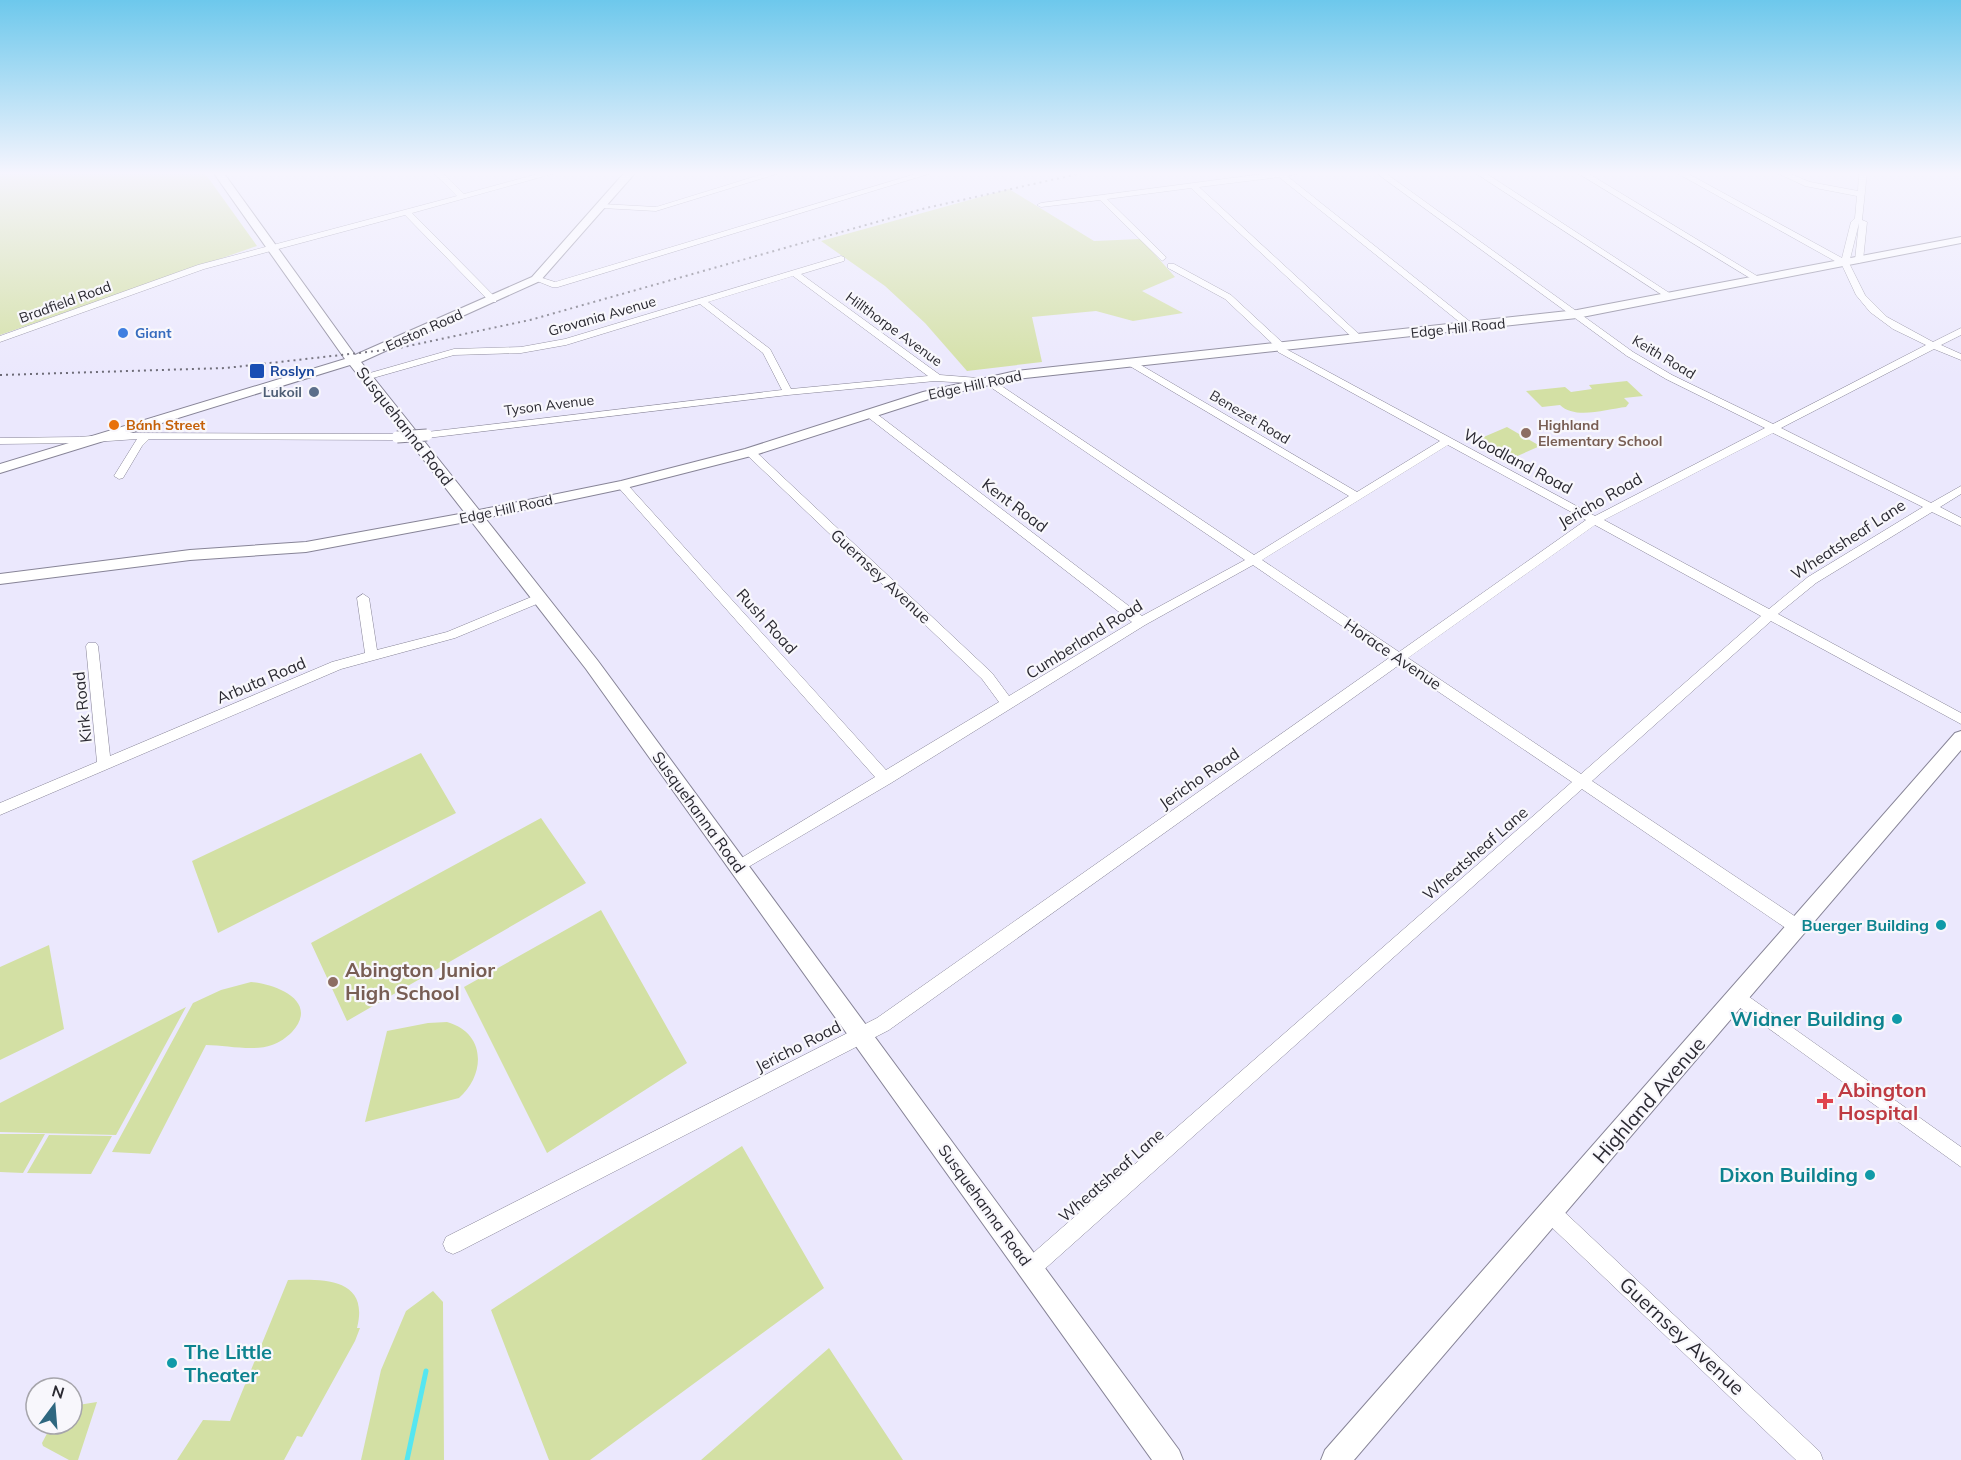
<svg xmlns="http://www.w3.org/2000/svg" width="1961" height="1460" font-family="Mulish,sans-serif">
  <rect width="100%" height="100%" fill="#ebe8fd"/>
  <path fill="#d3e0a4" d="M0,172H204L257,246L0,335Z
    M1009,189L1094,241L1141,239L1175,277L1142,291L1183,313L1133,321L1096,311L1032,317L1042,362L967,371L925,323L885,286L821,241Z
    M1627,381L1643,396L1624,398L1629,403L1626,407C1607,409 1575,420 1560,405L1542,407L1526,391L1565,387L1571,392L1592,389L1589,385Z
    M1507,427L1540,446L1513,458L1479,439Z
    M421,753L456,813L218,933L192,861Z
    M541,818L586,883L347,1021L311,943Z
    M601,910L687,1063L547,1153L464,987Z
    M49,945L64,1029L0,1060V967Z
    M251,982C276,984 320,1001 292,1032C287,1037 279,1043 272,1045C254,1052 226,1045 206,1045L150,1154L112,1152L193,1003L221,990Z
    M186,1007L116,1135L0,1132V1103Z
    M447,1022C486,1033 486,1074 459,1098L365,1122L387,1031L428,1023Z
    M0,1134H45L23,1173L0,1172Z
    M49,1135L112,1136L91,1174L27,1173Z
    M742,1146L824,1288L590,1460H549L491,1310Z
    M288,1280C322,1279 370,1277 357,1328H360L355,1341L302,1437L297,1436L284,1460H177L203,1420L230,1421Z
    M433,1291L443,1302L444,1460H361L381,1370L406,1311Z
    M829,1348L903,1460H701Z
    M97,1402L78,1460H69L43,1446L42,1443L52,1424H72V1406Z"/>
  <g fill="none" stroke-linecap="round" stroke-linejoin="round">
    <path stroke="#55e6f1" stroke-width="5" d="M407,1460L426,1371"/>
    <defs>
      <path id="street" d="M433,172H442L464,194L545,172H559L412,213L496,298V302H490L405,215L204,269L0,342V336L198,265L457,196Z
        M770,172H783L656,211L602,208L598,206L602,204L656,207Z
        M922,172H935L558,287H552L532,279L536,276L555,282Z
        M1278,172H1306L1287,176L1473,324V328H1467L1279,177L1199,187L1361,336V340H1355L1191,188L1107,199L1165,256L1166,258L1162,261L1100,200L1041,207L1037,205L1041,203Z
        M1375,172H1384L1633,352L1672,375L1773,424L1926,345L1893,329L1870,312L1856,295L1842,265L1675,172H1685L1842,258L1851,222L1855,218L1857,196L1805,186L1775,172H1786L1810,182L1858,191L1859,172H1867L1862,220L1867,222L1863,260L1859,263L1855,260L1859,223L1849,263L1865,295L1887,317L1933,342L1961,328V335L1941,345L1961,354V360L1934,349L1781,428L1931,503L1961,486V494L1940,507L1961,518V526L1932,512L1816,583L1778,614L1961,713V724L1771,621L1592,781L1805,923L1807,928L1805,933L1799,935L1793,933L1582,789L1038,1275L1031,1278L1024,1275L1021,1268L1024,1261L1572,782L1399,665L889,1030L460,1251L453,1254L446,1251L443,1244L446,1237L877,1018L1389,658L1253,565L1145,625L891,783L738,873L733,871L731,867L733,863L875,777L618,487V483H626L886,770L999,702L982,679L746,454V450H754L992,673L1009,696L1132,622L865,415V411H873L1142,616L1245,560L986,384L935,381L788,395L427,438L422,435L427,432L782,390L763,353L700,304L566,345L521,353L454,355L366,380L363,379V375L454,349L521,347L565,339L841,256L844,257V261L801,274L940,375L991,379L1254,555L1349,496L1128,365V361H1134L1357,492L1440,441L1278,352L1277,348L1225,299L1168,268V264H1174L1231,295L1285,345L1286,349L1595,516L1765,428L1666,379L1627,356ZM793,276L928,376L791,389L770,349L708,302ZM1773,433L1923,507L1808,577L1769,609L1604,520ZM1448,445L1586,520L1399,652L1262,560ZM1595,525L1761,616L1581,774L1408,658Z
        M1474,172H1484L1674,296L1667,298Z
        M1576,172H1586L1762,279L1755,281Z
        M129,433L397,434L402,437L397,440L149,439L142,446L123,478L119,479L114,476L137,439L79,443L0,444V438L79,437Z
        M363,594L369,598L377,650L447,632L536,595L540,594L546,598L544,601L455,638L341,669L0,815V803L97,762L86,646L88,643H96L98,646L110,756L332,662L365,653L357,598Z
        M1738,989L1961,1147V1167L1732,1002L1730,997L1732,992Z
        M1551,1204L1558,1206L1820,1452L1823,1460H1796L1544,1220L1542,1213L1544,1206Z"/>
      <path id="secondary" d="M213,172H223L355,355L532,277L625,172H636L540,281L361,362L479,510L621,481L745,449L923,392L1016,371L1577,310L1961,237V243L1577,318L1016,379L932,398L755,455L622,489L485,518L598,661L1179,1450L1183,1460H1152L586,669L471,521L306,552L190,560L0,584V574L190,550L306,542L465,513L350,365L0,473V464L345,359Z
        M1961,731V750L1354,1460H1321L1325,1450L1955,733Z"/>
    </defs>
    <use href="#street" stroke="#878497" stroke-width="1"/>
    <use href="#secondary" stroke="#878497" stroke-width="2"/>
    <use href="#street" fill="#fff" fill-rule="evenodd"/>
    <use href="#secondary" fill="#fff" fill-rule="evenodd"/>
    <path stroke="#6b6975" stroke-width="2" stroke-dasharray="2 4" stroke-linecap="butt" d="M0,375L226,368L394,349L530,320L926,208L1087,172"/>
    <defs>
      <path id="street-bridge" d="M397,437L427,435"/>
    </defs>
    <use href="#street-bridge" stroke="#878497" stroke-width="13" stroke-linecap="butt"/>
    <use href="#street-bridge" stroke="#fff" stroke-width="11"/>
  </g>
  <linearGradient id="sky" x2="0" y2="1"><stop stop-color="#6dc8ec"/><stop offset="0.46" stop-color="#f6f5fe"/><stop offset="1" stop-color="#f6f5fe" stop-opacity="0"/></linearGradient>
  <rect width="1961" height="377" fill="url(#sky)"/>
  <circle fill="#3f7fe0" stroke="#f8f7fc" stroke-width="2" cx="123" cy="333" r="6"/>
  <rect fill="#1a4fb4" stroke="#f8f7fc" stroke-width="2" x="249" y="363" width="16" height="16" rx="3"/>
  <circle fill="#5c6f8a" stroke="#f8f7fc" stroke-width="2" cx="314" cy="392" r="6"/>
  <circle fill="#e8710a" stroke="#f8f7fc" stroke-width="2" cx="114" cy="425" r="6"/>
  <g fill="#8d6e63" stroke="#f8f7fc" stroke-width="2">
    <circle cx="1526" cy="433" r="6"/>
    <circle cx="333" cy="982" r="6"/>
  </g>
  <g fill="#0f9aa8" stroke="#f8f7fc" stroke-width="2">
    <circle cx="1941" cy="925" r="6"/>
    <circle cx="1897" cy="1019" r="6"/>
    <circle cx="1870" cy="1175" r="6"/>
    <circle cx="172" cy="1363" r="6"/>
  </g>
  <path fill="#e0444e" stroke="#f8f7fc" stroke-width="2" d="M1822 1092h6v6h6v6h-6v6h-6v-6h-6v-6h6z"/>
  <g text-anchor="middle" stroke-width="4.5" stroke-linejoin="round" paint-order="stroke">
    <g font-size="14" fill="#2a2931" stroke="#f8f7fc">
      <text transform="translate(65 302) rotate(-20)" y="5">Bradfield Road</text>
      <text transform="translate(602 316) rotate(-16)" y="5">Grovania Avenue</text>
      <text transform="translate(1458 328) rotate(-6)" y="5">Edge Hill Road</text>
      <text transform="translate(894 329) rotate(36)" y="5">Hillthorpe Avenue</text>
      <text transform="translate(424 330) rotate(-24)" y="5">Easton Road</text>
      <text transform="translate(1664 357) rotate(31)" y="5">Keith Road</text>
      <text transform="translate(975 385) rotate(-12)" y="5">Edge Hill Road</text>
      <text transform="translate(549 405) rotate(-7)" y="5">Tyson Avenue</text>
      <text transform="translate(1250 417) rotate(31)" y="5">Benezet Road</text>
      <text transform="translate(506 509) rotate(-12)" y="5">Edge Hill Road</text>
    </g>
    <g font-size="14" font-weight="bold" fill="#366cbe" stroke="#f8f7fc" text-anchor="start">
      <text x="135" y="338">Giant</text>
    </g>
    <g font-size="14" font-weight="bold" fill="#164399" stroke="#f8f7fc" text-anchor="start">
      <text x="270" y="376">Roslyn</text>
    </g>
    <g font-size="14" font-weight="bold" fill="#4e5e75" stroke="#f8f7fc" text-anchor="end">
      <text x="302" y="397">Lukoil</text>
    </g>
    <g font-size="14" font-weight="bold" fill="#c56008" stroke="#f8f7fc" text-anchor="start">
      <text x="126" y="430">Bánh Street</text>
    </g>
    <g font-size="14" font-weight="bold" fill="#785e54" stroke="#f8f7fc" text-anchor="start">
      <text x="1538" y="430">Highland<tspan x="1538" dy="16">Elementary School</tspan></text>
    </g>
    <g font-size="16" fill="#2a2931" stroke="#f8f7fc">
      <text transform="translate(405 426) rotate(52)" y="6">Susquehanna Road</text>
      <text transform="translate(1518 461) rotate(28)" y="6">Woodland Road</text>
      <text transform="translate(1600 500) rotate(-30)" y="6">Jericho Road</text>
      <text transform="translate(1015 505) rotate(37)" y="6">Kent Road</text>
      <text transform="translate(1848 539) rotate(-33)" y="6">Wheatsheaf Lane</text>
      <text transform="translate(881 576) rotate(43)" y="6">Guernsey Avenue</text>
      <text transform="translate(767 621) rotate(48)" y="6">Rush Road</text>
      <text transform="translate(1084 639) rotate(-32)" y="6">Cumberland Road</text>
      <text transform="translate(1393 654) rotate(34)" y="6">Horace Avenue</text>
      <text transform="translate(261 680) rotate(-23)" y="6">Arbuta Road</text>
      <text transform="translate(82 707) rotate(-96)" y="6">Kirk Road</text>
      <text transform="translate(1199 778) rotate(-35)" y="6">Jericho Road</text>
      <text transform="translate(699 812) rotate(54)" y="6">Susquehanna Road</text>
      <text transform="translate(1475 853) rotate(-41)" y="6">Wheatsheaf Lane</text>
      <text transform="translate(798 1046) rotate(-27)" y="6">Jericho Road</text>
      <text transform="translate(1111 1175) rotate(-41)" y="6">Wheatsheaf Lane</text>
      <text transform="translate(985 1205) rotate(54)" y="6">Susquehanna Road</text>
    </g>
    <g font-size="16" font-weight="bold" fill="#0d838f" stroke="#f8f7fc" text-anchor="end">
      <text x="1929" y="931">Buerger Building</text>
    </g>
    <g font-size="20" font-weight="bold" fill="#785e54" stroke="#f8f7fc" text-anchor="start">
      <text x="345" y="977">Abington Junior<tspan x="345" dy="23">High School</tspan></text>
    </g>
    <g font-size="20" font-weight="bold" fill="#0d838f" stroke="#f8f7fc" text-anchor="end">
      <text x="1885" y="1026">Widner Building</text>
      <text x="1858" y="1182">Dixon Building</text>
      <text x="184" y="1359" text-anchor="start">The Little<tspan x="184" dy="23">Theater</tspan></text>
    </g>
    <g font-size="20" font-weight="bold" fill="#be3a42" stroke="#f8f7fc" text-anchor="start">
      <text x="1838" y="1097">Abington<tspan x="1838" dy="23">Hospital</tspan></text>
    </g>
    <g font-size="20" fill="#2a2931" stroke="#f8f7fc">
      <text transform="translate(1649 1100) rotate(-49)" y="7">Highland Avenue</text>
      <text transform="translate(1682 1336) rotate(43)" y="7">Guernsey Avenue</text>
    </g>
  </g>
  <g transform="translate(54 1406) rotate(16)"><circle r="28" fill="#f8f7fc" stroke="#a6a5ab" stroke-width="1.5"/>
  <path d="M0-4.5L10 22L0 15L-10 22Z" fill="#2e6780"/>
  <text y="-9" font-size="16" font-weight="bold" text-anchor="middle" fill="#2a2931">N</text>
  </g>
</svg>
